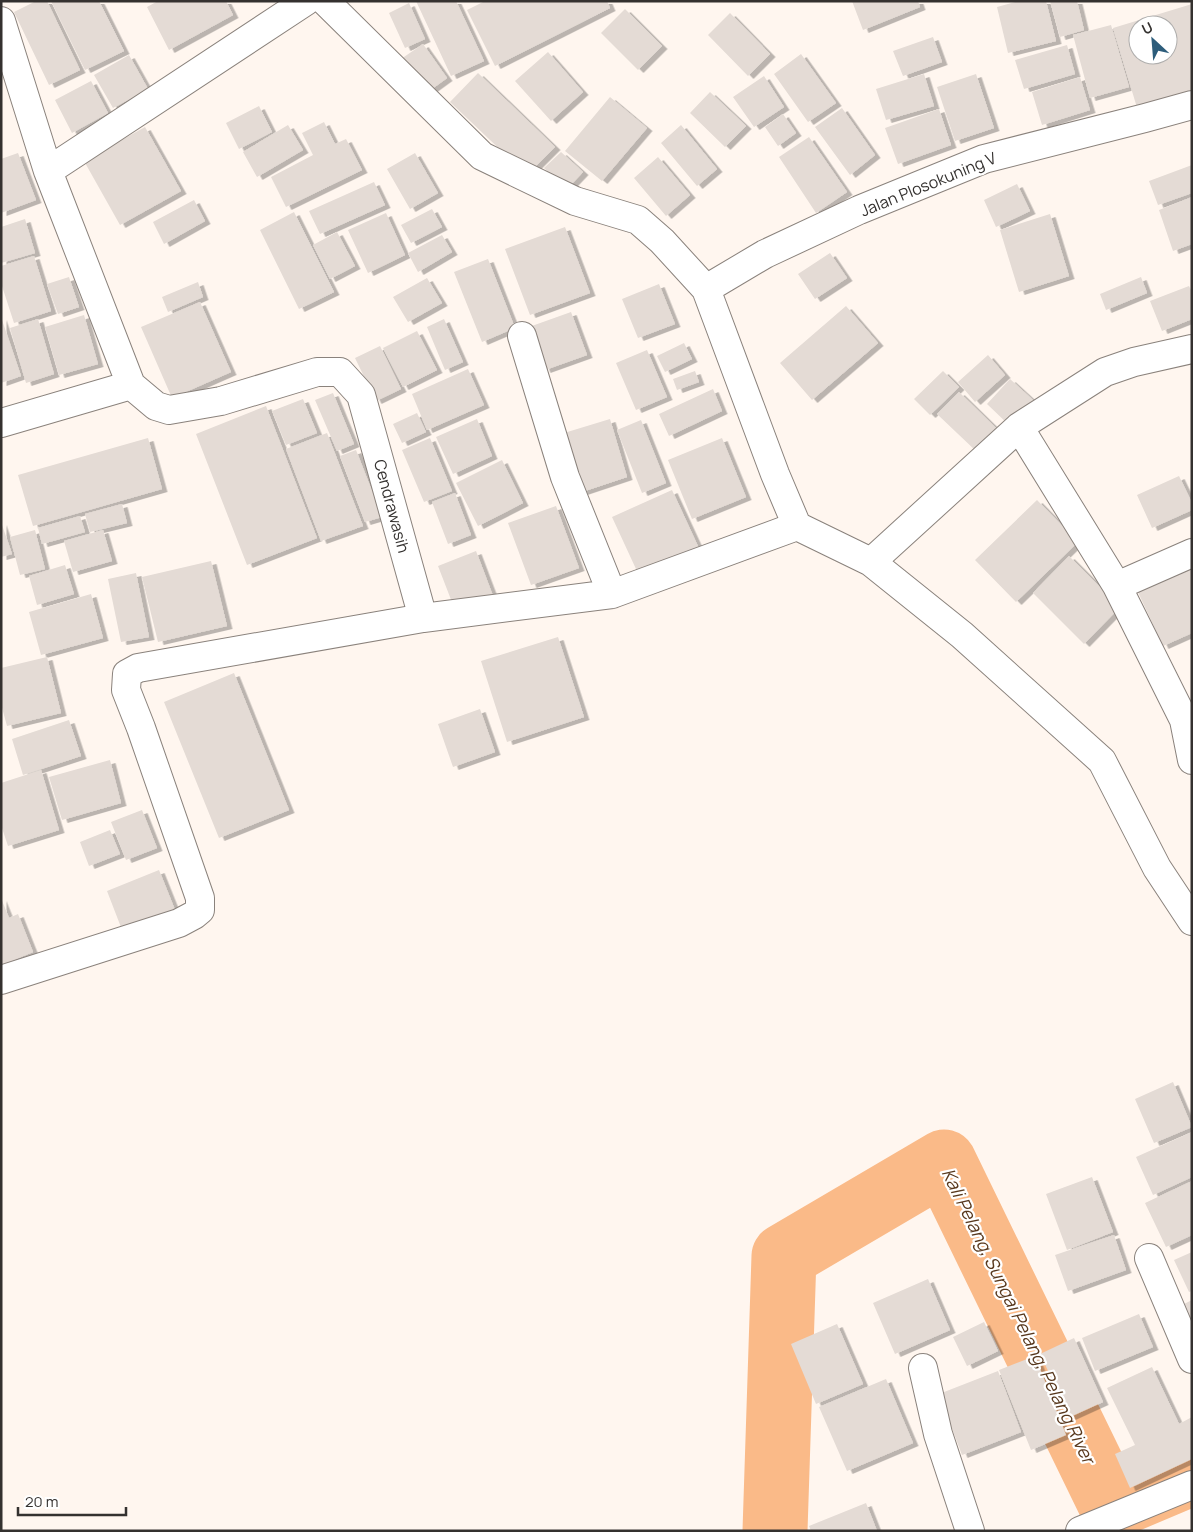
<svg xmlns="http://www.w3.org/2000/svg" width="1193" height="1532" font-family="Manrope,sans-serif">
  <defs>
    <filter id="shadow"><feDropShadow dx="5.5" dy="3" stdDeviation="0" flood-color="#0004"/></filter>
  </defs>
  <rect width="100%" height="100%" fill="#fff6ef"/>
  <g fill="none" stroke-linecap="round" stroke-linejoin="round">
    <path stroke="#faba88" stroke-width="65" d="M775,1531L784,1256L944,1162L1112,1507L1192,1473"/>
  </g>
  <path fill="#e4dbd5" fill-rule="evenodd" filter="url(#shadow)" d="M36,1H47L80,70L49,85L14,12Z
    M51,1H99L124,51L85,70Z
    M158,1H226L233,15L169,50L147,7Z
    M416,1H456L484,61L451,76Z
    M485,1H607L610,8L495,66L467,10Z
    M852,1H918L920,7L863,30Z
    M1019,1H1046L1056,41L1008,53L997,7Z
    M1050,1H1077L1084,30L1060,37Z
    M409,3L425,39L405,48L389,13Z
    M1192,4V94L1138,111L1113,28ZM1138,25H1168V55H1138Z
    M625,9L662,46L638,70L601,33Z
    M730,13L770,54L748,76L708,35Z
    M1111,25L1129,87L1090,98L1073,35Z
    M933,37L942,62L903,76L893,51Z
    M423,44L447,78L425,94L401,59Z
    M1067,45L1075,74L1024,89L1015,60Z
    M548,52L583,92L551,121L515,81Z
    M801,54L836,103L808,122L774,74Z
    M129,55L148,89L113,108L94,75Z
    M478,73L555,147L527,175L450,102Z
    M924,74L934,106L886,120L876,89Z
    M976,74L994,128L955,141L937,87Z
    M764,76L784,107L754,127L733,97Z
    M1080,77L1090,110L1042,125L1032,92Z
    M91,81L108,113L72,133L55,100Z
    M710,92L746,126L725,147L690,113Z
    M610,97L647,128L602,181L565,151Z
    M259,106L272,132L239,149L226,123Z
    M842,108L875,155L850,175L815,127Z
    M939,109L951,145L898,164L885,128Z
    M783,114L796,133L778,146L765,127Z
    M324,122L335,144L346,139L362,170L286,207L271,177L313,155L302,133Z
    M288,125L303,150L257,177L243,152Z
    M681,125L717,169L697,186L661,143Z
    M145,127L181,191L120,225L84,161Z
    M809,137L847,192L816,213L779,157Z
    M561,152L583,172L566,190L544,168Z
    M18,153L36,200L1,213V159Z
    M415,153L438,193L410,209L387,169Z
    M658,157L690,195L666,216L634,178Z
    M1192,165V193L1158,205L1149,181Z
    M374,182L385,205L320,234L309,211Z
    M1017,184L1030,211L996,227L984,200Z
    M1192,197V244L1173,251L1159,210Z
    M194,200L205,221L164,244L153,222Z
    M432,209L442,227L411,243L401,225Z
    M294,212L334,292L299,309L260,230Z
    M386,213L405,255L368,273L348,230Z
    M1050,214L1069,276L1019,292L1000,230Z
    M25,219L35,253L1,263V227Z
    M565,227L590,293L530,315L505,249Z
    M337,232L355,266L330,279L313,245Z
    M442,235L452,252L418,272L408,253Z
    M830,253L847,278L815,299L798,274Z
    M34,256L51,311L14,323L1,283V266Z
    M488,259L515,328L482,342L454,272Z
    M69,277L79,307L58,314L47,284Z
    M1141,277L1147,293L1106,310L1100,294Z
    M427,278L442,303L408,322L393,297Z
    M198,282L203,297L168,312L162,297Z
    M659,284L675,324L638,338L622,299Z
    M1189,286L1192,292V319L1162,331L1150,301Z
    M200,302L231,372L172,398L141,327Z
    M846,306L878,343L812,400L780,363Z
    M571,312L587,355L545,370L529,327Z
    M84,315L98,364L59,375L45,327Z
    M1,317L21,376L1,383Z
    M38,319L54,374L26,383L10,328Z
    M444,319L463,362L445,370L427,327Z
    M417,331L437,370L403,387L383,348Z
    M684,343L692,359L665,372L657,356Z
    M380,346L401,389L376,401L355,358Z
    M647,350L667,397L636,410L616,363Z
    M988,355L1005,375L975,402L958,382Z
    M468,369L484,405L427,430L412,394Z
    M695,371L699,382L677,390L673,379Z
    M943,371L959,387L930,415L914,399Z
    M1010,379L1034,401L1010,426L987,404Z
    M713,389L722,411L669,436L659,414Z
    M959,392L998,430L977,452L937,414Z
    M333,393L354,444L337,451L315,400Z
    M303,399L317,433L286,445L272,411Z
    M266,406L317,538L247,565L196,434Z
    M417,413L426,432L402,443L393,424Z
    M477,419L492,456L453,474L436,437Z
    M610,419L627,477L582,492L564,433Z
    M641,420L666,483L642,493L617,430Z
    M327,433L363,526L321,541L286,449Z
    M148,438L162,489L33,526L18,475Z
    M430,438L452,491L424,502L402,450Z
    M722,438L746,497L692,519L668,460Z
    M356,450L382,517L365,522L340,456Z
    M502,460L523,503L478,526L456,483Z
    M1179,476L1192,503V510L1152,528L1137,495Z
    M672,490L702,555L642,582L612,517Z
    M455,493L471,535L448,544L432,502Z
    M1037,500L1078,542L1016,602L975,560Z
    M122,504L127,523L90,532L85,514Z
    M556,506L579,568L531,585L508,523Z
    M80,516L85,532L42,544L38,528Z
    M1,522L12,554L1,557Z
    M35,530L45,569L20,575L10,537Z
    M103,530L112,561L73,572L64,541Z
    M476,551L493,596L455,610L438,566Z
    M1069,556L1120,607L1084,644L1033,593Z
    M211,561L227,626L158,642L142,577Z
    M65,565L74,594L37,605L29,576Z
    M1192,565V633L1163,646L1137,590Z
    M136,573L149,637L121,642L108,579Z
    M91,594L103,638L41,655L29,612Z
    M558,637L584,717L507,742L481,661Z
    M47,657L61,713L7,726L1,704V668Z
    M234,673L289,810L219,838L164,702Z
    M480,709L495,752L453,767L438,724Z
    M69,720L81,756L23,775L12,739Z
    M110,760L121,803L62,820L49,777Z
    M41,770L59,830L8,846L1,825V783Z
    M142,810L157,848L126,860L111,822Z
    M110,830L120,854L89,866L80,842Z
    M159,870L177,915L124,935L107,891Z
    M1,898L9,918L18,914L33,952L1,965Z
    M1173,1082L1192,1127L1154,1143L1135,1099Z
    M1192,1132V1177L1153,1195L1136,1157Z
    M1092,1177L1113,1232L1067,1250L1046,1194Z
    M1192,1181V1235L1166,1247L1145,1203Z
    M1114,1235L1126,1270L1068,1291L1055,1255Z
    M1192,1252V1291L1189,1292L1174,1260Z
    M928,1279L950,1330L895,1354L873,1303Z
    M1192,1300V1334L1180,1306Z
    M1139,1314L1153,1347L1095,1371L1082,1338Z
    M984,1322L998,1351L967,1366L953,1337Z
    M837,1324L863,1384L816,1404L791,1344Z
    M1074,1338L1103,1402L1070,1417L1040,1354Z
    M1035,1356L1066,1435L1031,1450L999,1370Z
    M1152,1367L1179,1424L1192,1417V1459L1130,1488L1115,1454L1135,1445L1107,1388Z
    M998,1371L1021,1432L962,1455L939,1394Z
    M886,1379L913,1443L847,1471L819,1407Z
    M866,1503L877,1531H811L809,1526Z"/>
  <g fill="none" stroke-linecap="round" stroke-linejoin="round">
    <defs>
      <path id="street" d="M325,1L482,156L575,201L638,220L662,241L706,289L775,474L797,526L871,562L962,635L1102,761L1157,868L1192,921
        M1,21L48,171L131,385
        M48,171L306,1
        M706,289L765,254L859,210L984,159L1145,118L1192,105
        M522,336L565,477L612,594
        M1,423L131,385L156,406L169,410L221,401L317,372H340L361,395L423,618L612,594L797,526
        M1019,427L1117,586L1184,720L1192,760
        M871,562L1019,427L1105,372L1134,362L1192,349
        M1117,586L1192,553
        M1,980L179,923L194,915L200,910V898L141,728L126,690L127,674L138,668L423,618
        M1149,1258L1192,1359
        M923,1368L938,1434L970,1531
        M1080,1531L1192,1485"/>
    </defs>
    <use href="#street" stroke="#8a827c" stroke-width="30"/>
    <use href="#street" stroke="#fff" stroke-width="28"/>
  </g>
  <g text-anchor="middle" stroke-width="4.5" stroke-linejoin="round" paint-order="stroke">
    <g font-size="16" fill="#34312f" stroke="#fff">
      <text transform="translate(928 184) rotate(-22)" y="6">Jalan Plosokuning V</text>
      <text transform="translate(392 506) rotate(75)" y="6">Cendrawasih</text>
    </g>
    <g font-size="18" font-style="italic" fill="#58381d" stroke="#fff">
      <text transform="translate(1018 1316) rotate(64)" y="6">Kali Pelang, Sungai Pelang, Pelang River</text>
    </g>
  </g>
  <rect width="1193" height="1532" fill="none" stroke="#34312f" stroke-width="5"/>
  <g transform="translate(1153 40) rotate(334)"><circle r="24" fill="#ffffff" stroke="#aeadac"/>
  <path d="M0-4L9 19L0 12L-9 19Z" fill="#2d5d7b"/>
  <text y="-8" font-size="14" font-weight="bold" text-anchor="middle" fill="#34312f">U</text>
  </g>
  <path d="M18 1507v8h108v-8" fill="none" stroke="#34312f" stroke-width="2.5"/>
  <text x="25" y="1507" font-size="15" fill="#34312f" stroke="#ffffff" stroke-width="4" paint-order="stroke">20 m</text>
</svg>
